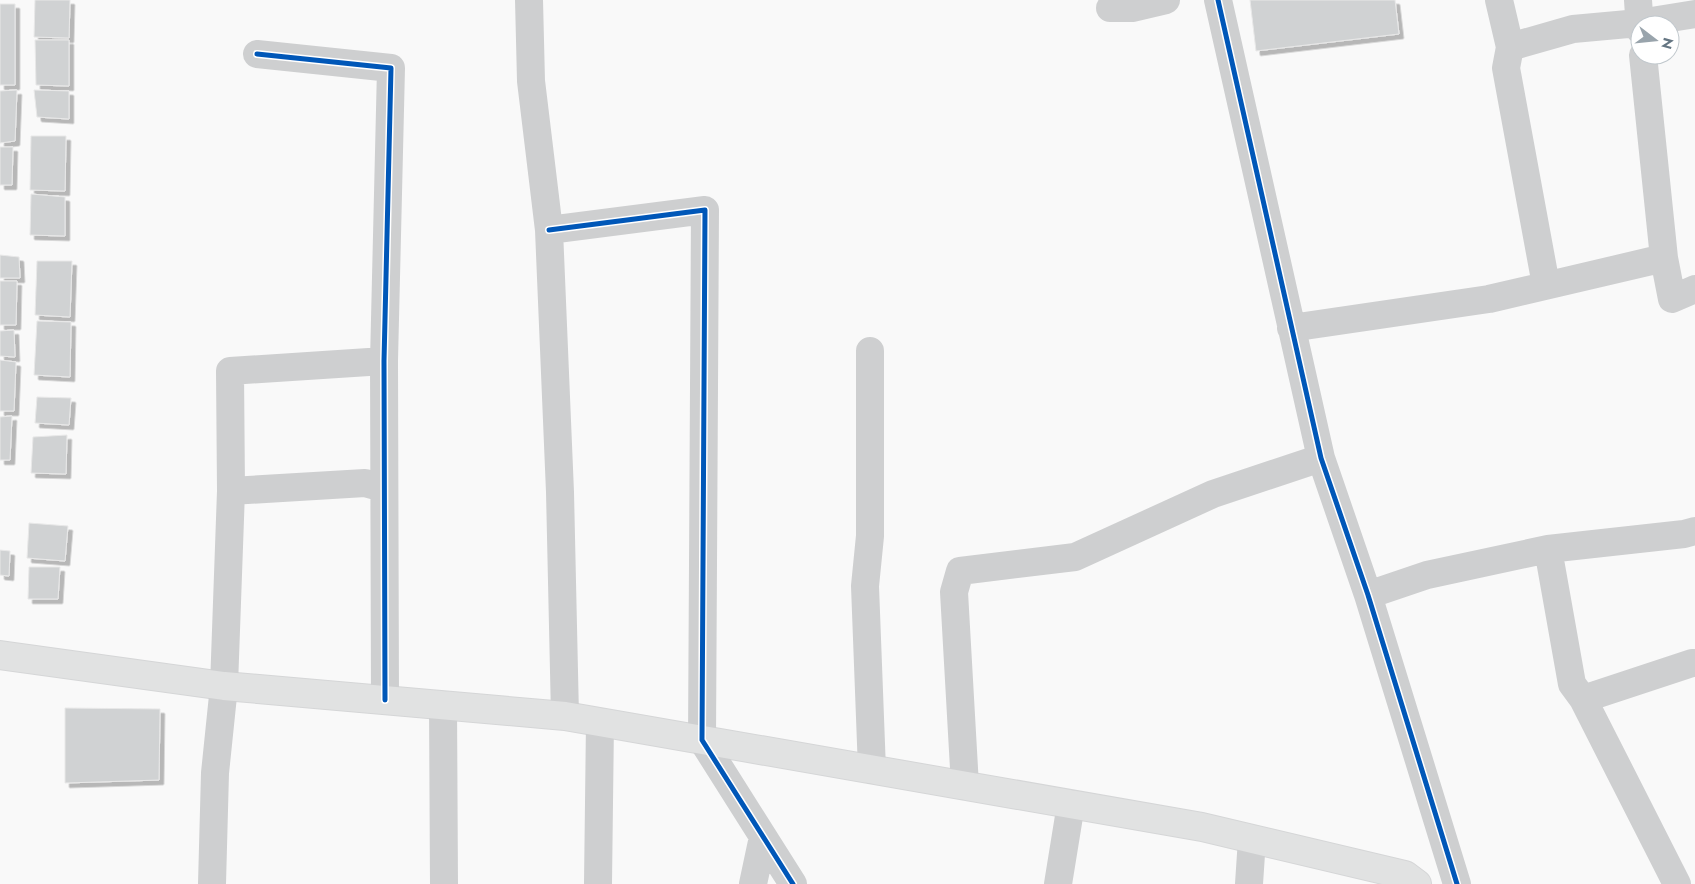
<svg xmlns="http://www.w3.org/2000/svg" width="1695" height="884" font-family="Jost,sans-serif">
  <defs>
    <filter id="shadow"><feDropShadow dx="4.5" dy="4.5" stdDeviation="0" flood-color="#0004"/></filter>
  </defs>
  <rect width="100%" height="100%" fill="#f9f9f9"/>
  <path fill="#d0d2d3" stroke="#e8e8e8" filter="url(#shadow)" d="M35,0H70L69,38L34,37Z
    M1250,0H1395L1399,34L1256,51Z
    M0,4H15V85H0Z
    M35,40H69V86L36,85Z
    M17,90L15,141L0,143V91Z
    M34,90L69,91V119L37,117Z
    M31,136H66L65,191L30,190Z
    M0,147H13L12,185H0Z
    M31,194L65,197V236L30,235Z
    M0,255L19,257L20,278H0Z
    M37,261H72L70,317L35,315Z
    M0,281H17L16,325H0Z
    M37,321L71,322L70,377L34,375Z
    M14,330L15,357L0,356V331Z
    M0,360L16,362L14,411H0Z
    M37,397L71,398L69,425L35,423Z
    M12,416L10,460H0V417Z
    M67,435L66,474L31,473L33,437Z
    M29,523L68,526L65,561L27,558Z
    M0,550L10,551L9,576L0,575Z
    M29,567H60L58,599H28Z
    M65,708L160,709L159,780L65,783Z"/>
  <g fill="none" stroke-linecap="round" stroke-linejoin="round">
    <defs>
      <path id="secondary" d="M0,655L224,686L565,716L1202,827L1405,875L1417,884"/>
    </defs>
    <use href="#secondary" stroke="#d5d6d7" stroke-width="30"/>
    <path stroke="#cecfd0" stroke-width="28" d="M529,0L531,81L549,230L560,492L565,716
      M1218,0L1321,458L1368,595L1457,884
      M1499,0L1510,47L1506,68L1546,285
      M1638,0L1640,30
      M1110,8H1132L1166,0
      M1510,47L1573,29L1639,23L1695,14
      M257,54L391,68L384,361L385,700
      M1643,55L1664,258
      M549,230L705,210L702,740L793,884
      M1291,328L1489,299L1664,258L1672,299L1695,289
      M870,351V536L865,586L872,770
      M231,491L365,483L383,488
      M1548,549L1572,684L1583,699L1677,884
      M1368,595L1427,575L1548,549L1684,534L1695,531
      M1583,699L1692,663H1695
      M443,705L444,884
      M965,786L954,592L960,571L1075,557L1213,494L1321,458
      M212,884L215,773L224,686L231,491L230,371L384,361
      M598,884L600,722
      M753,884L763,837
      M1058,884L1071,804
      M1249,884L1252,839"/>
    <use href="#secondary" stroke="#e1e2e2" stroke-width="28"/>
    <defs>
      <path id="cycleway" d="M1218,0L1321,458L1368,595L1457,884
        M257,54L391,68L384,361L385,700
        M549,230L705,210L702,740L793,884"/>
    </defs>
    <use href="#cycleway" stroke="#fff" stroke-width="8"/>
    <use href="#cycleway" stroke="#0057b8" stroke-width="5"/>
  </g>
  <g transform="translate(1655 40) rotate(106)"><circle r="24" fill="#ffffff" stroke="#c1c8cd"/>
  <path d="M0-4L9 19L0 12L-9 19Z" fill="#99a4ac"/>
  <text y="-8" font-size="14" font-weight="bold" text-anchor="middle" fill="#657683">N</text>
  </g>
</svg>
